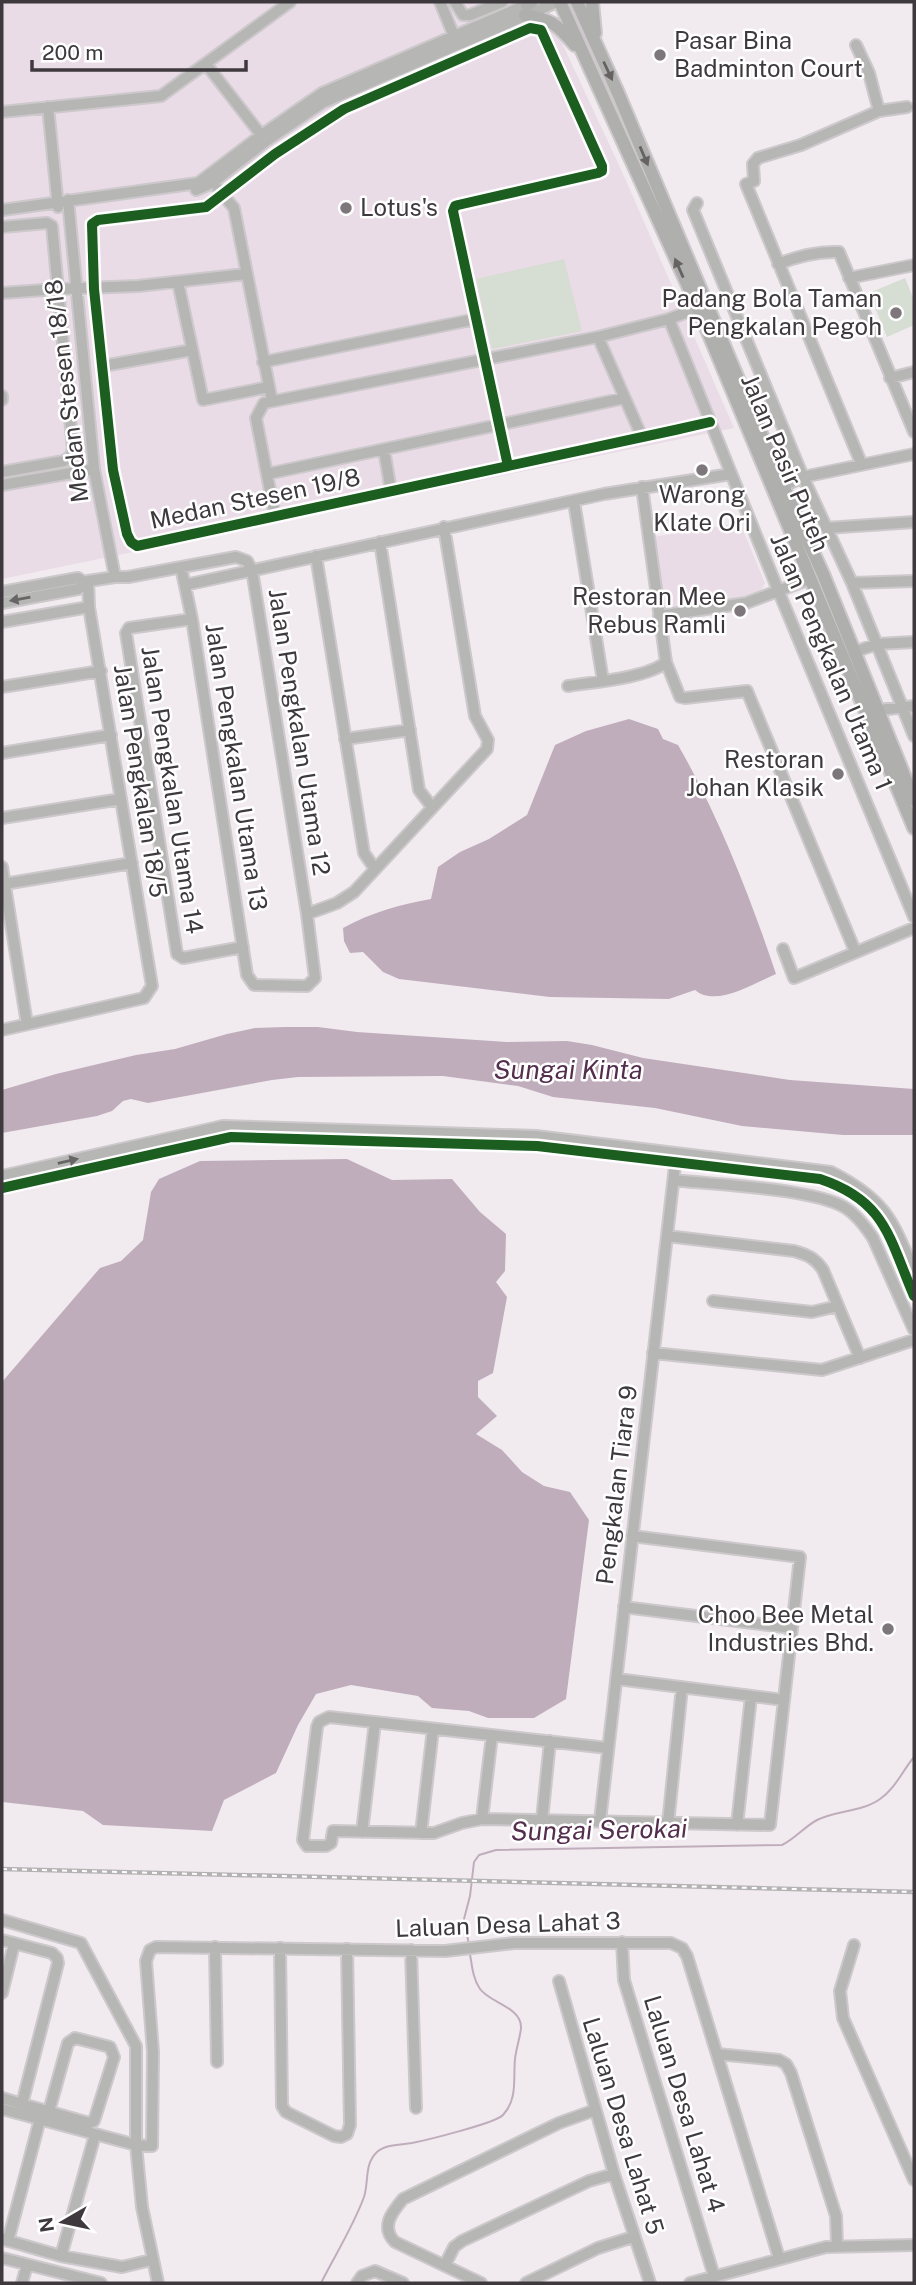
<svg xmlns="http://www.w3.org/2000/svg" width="916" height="2285" font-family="'Public Sans',sans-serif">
  <rect width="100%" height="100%" fill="#f1ebf0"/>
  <path fill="#e9dce6" d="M2,2H543L624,176L734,428L2,579Z
    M740,523L765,583L761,591L753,595L672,607L664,601L653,537Z"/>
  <path fill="#d6ddd2" d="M564,259L582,331L492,349L476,279Z
    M905,278L914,300V325L887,337L869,293Z"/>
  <path fill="#c0adbc" d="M629,719L658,729L663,739L678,745C718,814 751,899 776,974C754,983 716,1008 695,990L669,999L550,997L399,979L383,972L363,952L350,953L344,941L343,928C372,912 399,905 431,899L438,867L460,852L489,839L527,815L555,745L586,731Z
    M285,1027H318L357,1032L507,1042L567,1041L592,1045L643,1058L790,1080L914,1089V1135H843L742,1126L655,1108L553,1097L518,1086L443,1076L298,1077L272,1080L148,1103L131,1099L123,1101L112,1111L97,1116L2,1133V1090L56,1074L136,1055L175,1049L227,1034L255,1028Z
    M347,1159L392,1180L452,1179L480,1212L506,1234L505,1271L496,1282L507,1297L493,1373L478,1381V1397L497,1416L476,1434L502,1450L522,1472L544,1486L570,1492L589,1520L566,1699L534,1718H488L469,1711L432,1708L418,1696L351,1685L316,1694L298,1725L276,1773L224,1800L212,1831L103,1825L83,1811L2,1802V1382L100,1268L121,1261L143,1240L151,1192L159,1179L200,1161Z"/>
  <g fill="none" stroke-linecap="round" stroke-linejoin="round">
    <path stroke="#c0adbc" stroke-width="2" d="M469,1945L464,1919L470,1896L474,1862L479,1855L496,1850L782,1845C795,1839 804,1827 817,1820C837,1810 862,1812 880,1799C895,1789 903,1770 914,1757
      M321,2283C335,2255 353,2227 364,2197C369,2182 364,2164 377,2152C386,2144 400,2145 412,2143C427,2140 496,2123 503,2115C518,2099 513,2078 515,2059C516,2049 520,2038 521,2028C522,2007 490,2003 480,1989C473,1979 472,1966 470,1954"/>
    <defs>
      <path id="minor" d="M440,2L454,36
        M455,2L463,15H470L502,2
        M856,45L869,73L879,111L801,145L758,158L753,164L754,181L746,184L861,463
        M206,64L265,140
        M48,107L58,207
        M879,111L907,107
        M2,112L161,96L290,2
        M218,189L234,208L272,401
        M196,190L212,183L266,141L322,103L557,2
        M68,200L94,469L115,577
        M697,203L693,210L803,477L852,583L914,736
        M2,210L198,183L260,136L322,93L533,2
        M2,227L47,223L52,226L73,449L71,456L64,461L2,472
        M778,264C798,256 817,251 839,252L914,432
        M849,278L914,265
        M178,282L203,400L269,387
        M2,293L58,289L138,286L246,274
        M669,319L778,590L914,917
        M598,337L642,437
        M263,362L476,319
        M103,366L192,350
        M890,378L914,372
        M2,396V400
        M384,450L391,491
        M508,466L453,211L455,206L458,205L598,173L602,171V166L541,30L530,28L344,109L275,154L206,207L98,220L92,224L94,289L113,470L127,534L131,542L137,546L675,430L710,422
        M267,474L625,398
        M2,485L94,469
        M783,486L803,477L914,454
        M642,487L666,662L680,697L685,698L747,691L855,951
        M574,502L603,681
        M275,516L256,418L264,403L598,337L669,319L698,308
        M826,528L914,522
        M380,542L419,790L432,807
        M316,556L364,853L375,869
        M852,583L914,581
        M185,585L604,494L731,474
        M2,592L78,578L84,582
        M2,603L78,589L88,581L115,577H128L236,557L247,561L252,570L307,914L315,978L307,986L254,985L247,975L192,619L181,567
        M659,616L746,603L810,579
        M192,619L129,628L126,633L177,954L183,958L243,947
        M2,622L89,607
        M854,652L877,644L914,642
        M568,686C593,682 648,678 666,662
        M2,687L101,671
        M879,710L914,706
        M345,739L410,730
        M2,753L111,735
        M2,818L121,799
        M2,867L27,1024
        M4,884L132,863
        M307,914L337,903L354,892L487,749L488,740L475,716L444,527
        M783,949L794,978L914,928
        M2,1030L144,998L152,986L89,607L88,581
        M2,1176L223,1126L536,1136L831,1172C884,1199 892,1218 914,1272
        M674,1180C716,1185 810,1188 844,1207C856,1214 865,1226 873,1238L914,1330
        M2,1188L231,1137L537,1146L820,1179C886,1201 889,1238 914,1296
        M667,1236L794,1251C808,1255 815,1258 823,1270L860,1358
        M713,1301L812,1312L838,1306
        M653,1353L822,1370L914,1340
        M624,1607L792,1628
        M617,1679L784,1700
        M608,1748L329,1717L319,1722L317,1727L303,1840L307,1846H326L331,1843L333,1831L434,1833L462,1823L482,1819L770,1825L800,1557L632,1536
        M482,1819L492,1735
        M542,1820L550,1741
        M600,1821L676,1157
        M668,1824L682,1687
        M737,1825L751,1696
        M362,1832L375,1722
        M421,1833L433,1729
        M2,1920L81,1943L136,2046V2145L142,2207L158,2283
        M2,1940L52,1953L57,1958L58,1963L22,2104L2,2098
        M622,1942L624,1980L714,2276
        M854,1945L840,1991L843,2018L914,2180
        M215,1947L217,2062
        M280,1948L282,2106L286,2112L334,2136L341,2137L347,2134L350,2125L347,1949
        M411,1950L416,2108
        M559,1981L614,2174L650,2283
        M2,1993L14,1944
        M717,2054L779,2060L786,2064L791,2073L836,2216L837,2245
        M22,2104L89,2123L94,2121L114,2057L110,2047L75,2038L68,2043L49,2111L46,2121
        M2,2109L136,2145L152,2146L153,2052L146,1961L150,1950L156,1947L445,1951L514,1943H671L682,1948L687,1956L779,2258
        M2,2239L61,2256L122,2267L151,2260
        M8,2241L40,2119
        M61,2256L95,2135
        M2,2258L101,2283
        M445,2265L454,2247L462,2241L589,2181L614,2174
        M22,2283L27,2265
        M357,2283L362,2276L375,2271L403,2283
        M481,2283L395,2242C380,2227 392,2212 403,2199L559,2123L595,2110
        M526,2283L598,2248L633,2237
        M690,2283L826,2247L914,2245"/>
      <path id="major" d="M560,2L698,308L914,828
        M577,2L618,93L783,486L823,574L914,800
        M592,2L595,33
        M527,5L531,2
        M525,15C552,20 557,24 575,45"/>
    </defs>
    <use href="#minor" stroke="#ccc8cb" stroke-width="14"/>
    <use href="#major" stroke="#ccc8cb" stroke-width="16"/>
    <use href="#minor" stroke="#b6b6b4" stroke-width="10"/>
    <use href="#major" stroke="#afafad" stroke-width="12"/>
    <defs>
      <path id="rail" d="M2,1869L914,1892"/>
    </defs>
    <use href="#rail" stroke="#b4b2b3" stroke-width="4.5"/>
    <use href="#rail" stroke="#fff" stroke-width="2" stroke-dasharray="5" stroke-linecap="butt"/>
    <defs>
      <path id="cycleway" d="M508,466L453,211L455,206L458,205L598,173L602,171V166L541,30L530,28L344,109L275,154L206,207L98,220L92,224L94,289L113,470L127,534L131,542L137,546L675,430L710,422
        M2,1188L231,1137L537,1146L820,1179C886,1201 889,1238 914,1296"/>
    </defs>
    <use href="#cycleway" stroke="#fff" stroke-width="15"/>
    <use href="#cycleway" stroke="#1b5e20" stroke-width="10"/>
  </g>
  <defs><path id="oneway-solid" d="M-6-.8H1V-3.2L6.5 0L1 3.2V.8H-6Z" transform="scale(1.75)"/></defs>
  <g fill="#666264">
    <use href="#oneway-solid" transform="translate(608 71) rotate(65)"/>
    <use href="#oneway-solid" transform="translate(644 156) rotate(67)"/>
    <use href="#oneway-solid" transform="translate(679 268) rotate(-114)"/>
  </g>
  <g fill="#686567">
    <use href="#oneway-solid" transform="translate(20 599) rotate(170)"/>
    <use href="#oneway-solid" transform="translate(68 1161) rotate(-13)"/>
  </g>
  <g fill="#7d777c" stroke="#fff" stroke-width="2.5">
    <circle cx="660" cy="55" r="7"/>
    <circle cx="346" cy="208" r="7"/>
    <circle cx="896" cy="313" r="7"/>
    <circle cx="702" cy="470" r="7"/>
    <circle cx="740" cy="611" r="7"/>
    <circle cx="838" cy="774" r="7"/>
    <circle cx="888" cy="1629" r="7"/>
  </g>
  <g text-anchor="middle" stroke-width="5" stroke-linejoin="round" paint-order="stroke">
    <g font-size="24" fill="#3e393d" stroke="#fff" text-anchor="end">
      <text x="674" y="49" text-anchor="start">Pasar Bina<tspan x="674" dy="28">Badminton Court</tspan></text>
      <text x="360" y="216" text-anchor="start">Lotus's</text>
      <text x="882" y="307">Padang Bola Taman<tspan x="882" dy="28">Pengkalan Pegoh</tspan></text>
      <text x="702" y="503" text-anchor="middle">Warong<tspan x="702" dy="28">Klate Ori</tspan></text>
      <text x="726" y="605">Restoran Mee<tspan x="726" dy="28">Rebus Ramli</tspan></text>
      <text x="824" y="768">Restoran<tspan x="824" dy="28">Johan Klasik</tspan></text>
      <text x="874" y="1623">Choo Bee Metal<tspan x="874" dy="28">Industries Bhd.</tspan></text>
    </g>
    <g font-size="24" fill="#3e393d" stroke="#fff">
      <text transform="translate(67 391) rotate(-97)" y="8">Medan Stesen 18/18</text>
      <text transform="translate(785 463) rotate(67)" y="8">Jalan Pasir Puteh</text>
      <text transform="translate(255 499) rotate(-12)" y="8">Medan Stesen 19/8</text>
      <text transform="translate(831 662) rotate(67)" y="8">Jalan Pengkalan Utama 1</text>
      <text transform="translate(299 732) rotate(81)" y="8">Jalan Pengkalan Utama 12</text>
      <text transform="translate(236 767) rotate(81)" y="8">Jalan Pengkalan Utama 13</text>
      <text transform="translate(140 781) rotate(81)" y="8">Jalan Pengkalan 18/5</text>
      <text transform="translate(172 790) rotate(81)" y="8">Jalan Pengkalan Utama 14</text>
      <text transform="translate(617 1485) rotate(-83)" y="8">Pengkalan Tiara 9</text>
      <text transform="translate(508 1925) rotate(-2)" y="8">Laluan Desa Lahat 3</text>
      <text transform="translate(684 2104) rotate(73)" y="8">Laluan Desa Lahat 4</text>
      <text transform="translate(623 2126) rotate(73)" y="8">Laluan Desa Lahat 5</text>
    </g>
    <g font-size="26" font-style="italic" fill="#532e4d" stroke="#fff">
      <text x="568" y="1079">Sungai Kinta</text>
      <text transform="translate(599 1830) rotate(-1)" y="9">Sungai Serokai</text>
    </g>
  </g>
  <rect width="916" height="2285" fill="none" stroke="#3e393d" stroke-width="7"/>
  <g transform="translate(63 2222) rotate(261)" stroke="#ffffff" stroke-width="5" paint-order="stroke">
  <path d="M0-5L12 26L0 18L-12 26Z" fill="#3e393d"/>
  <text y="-10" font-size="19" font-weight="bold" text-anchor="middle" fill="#3e393d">N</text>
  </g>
  <path d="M32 60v10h214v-10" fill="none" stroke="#3e393d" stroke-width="3.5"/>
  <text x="42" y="60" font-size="21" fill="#3e393d" stroke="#ffffff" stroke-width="5" paint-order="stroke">200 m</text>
</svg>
